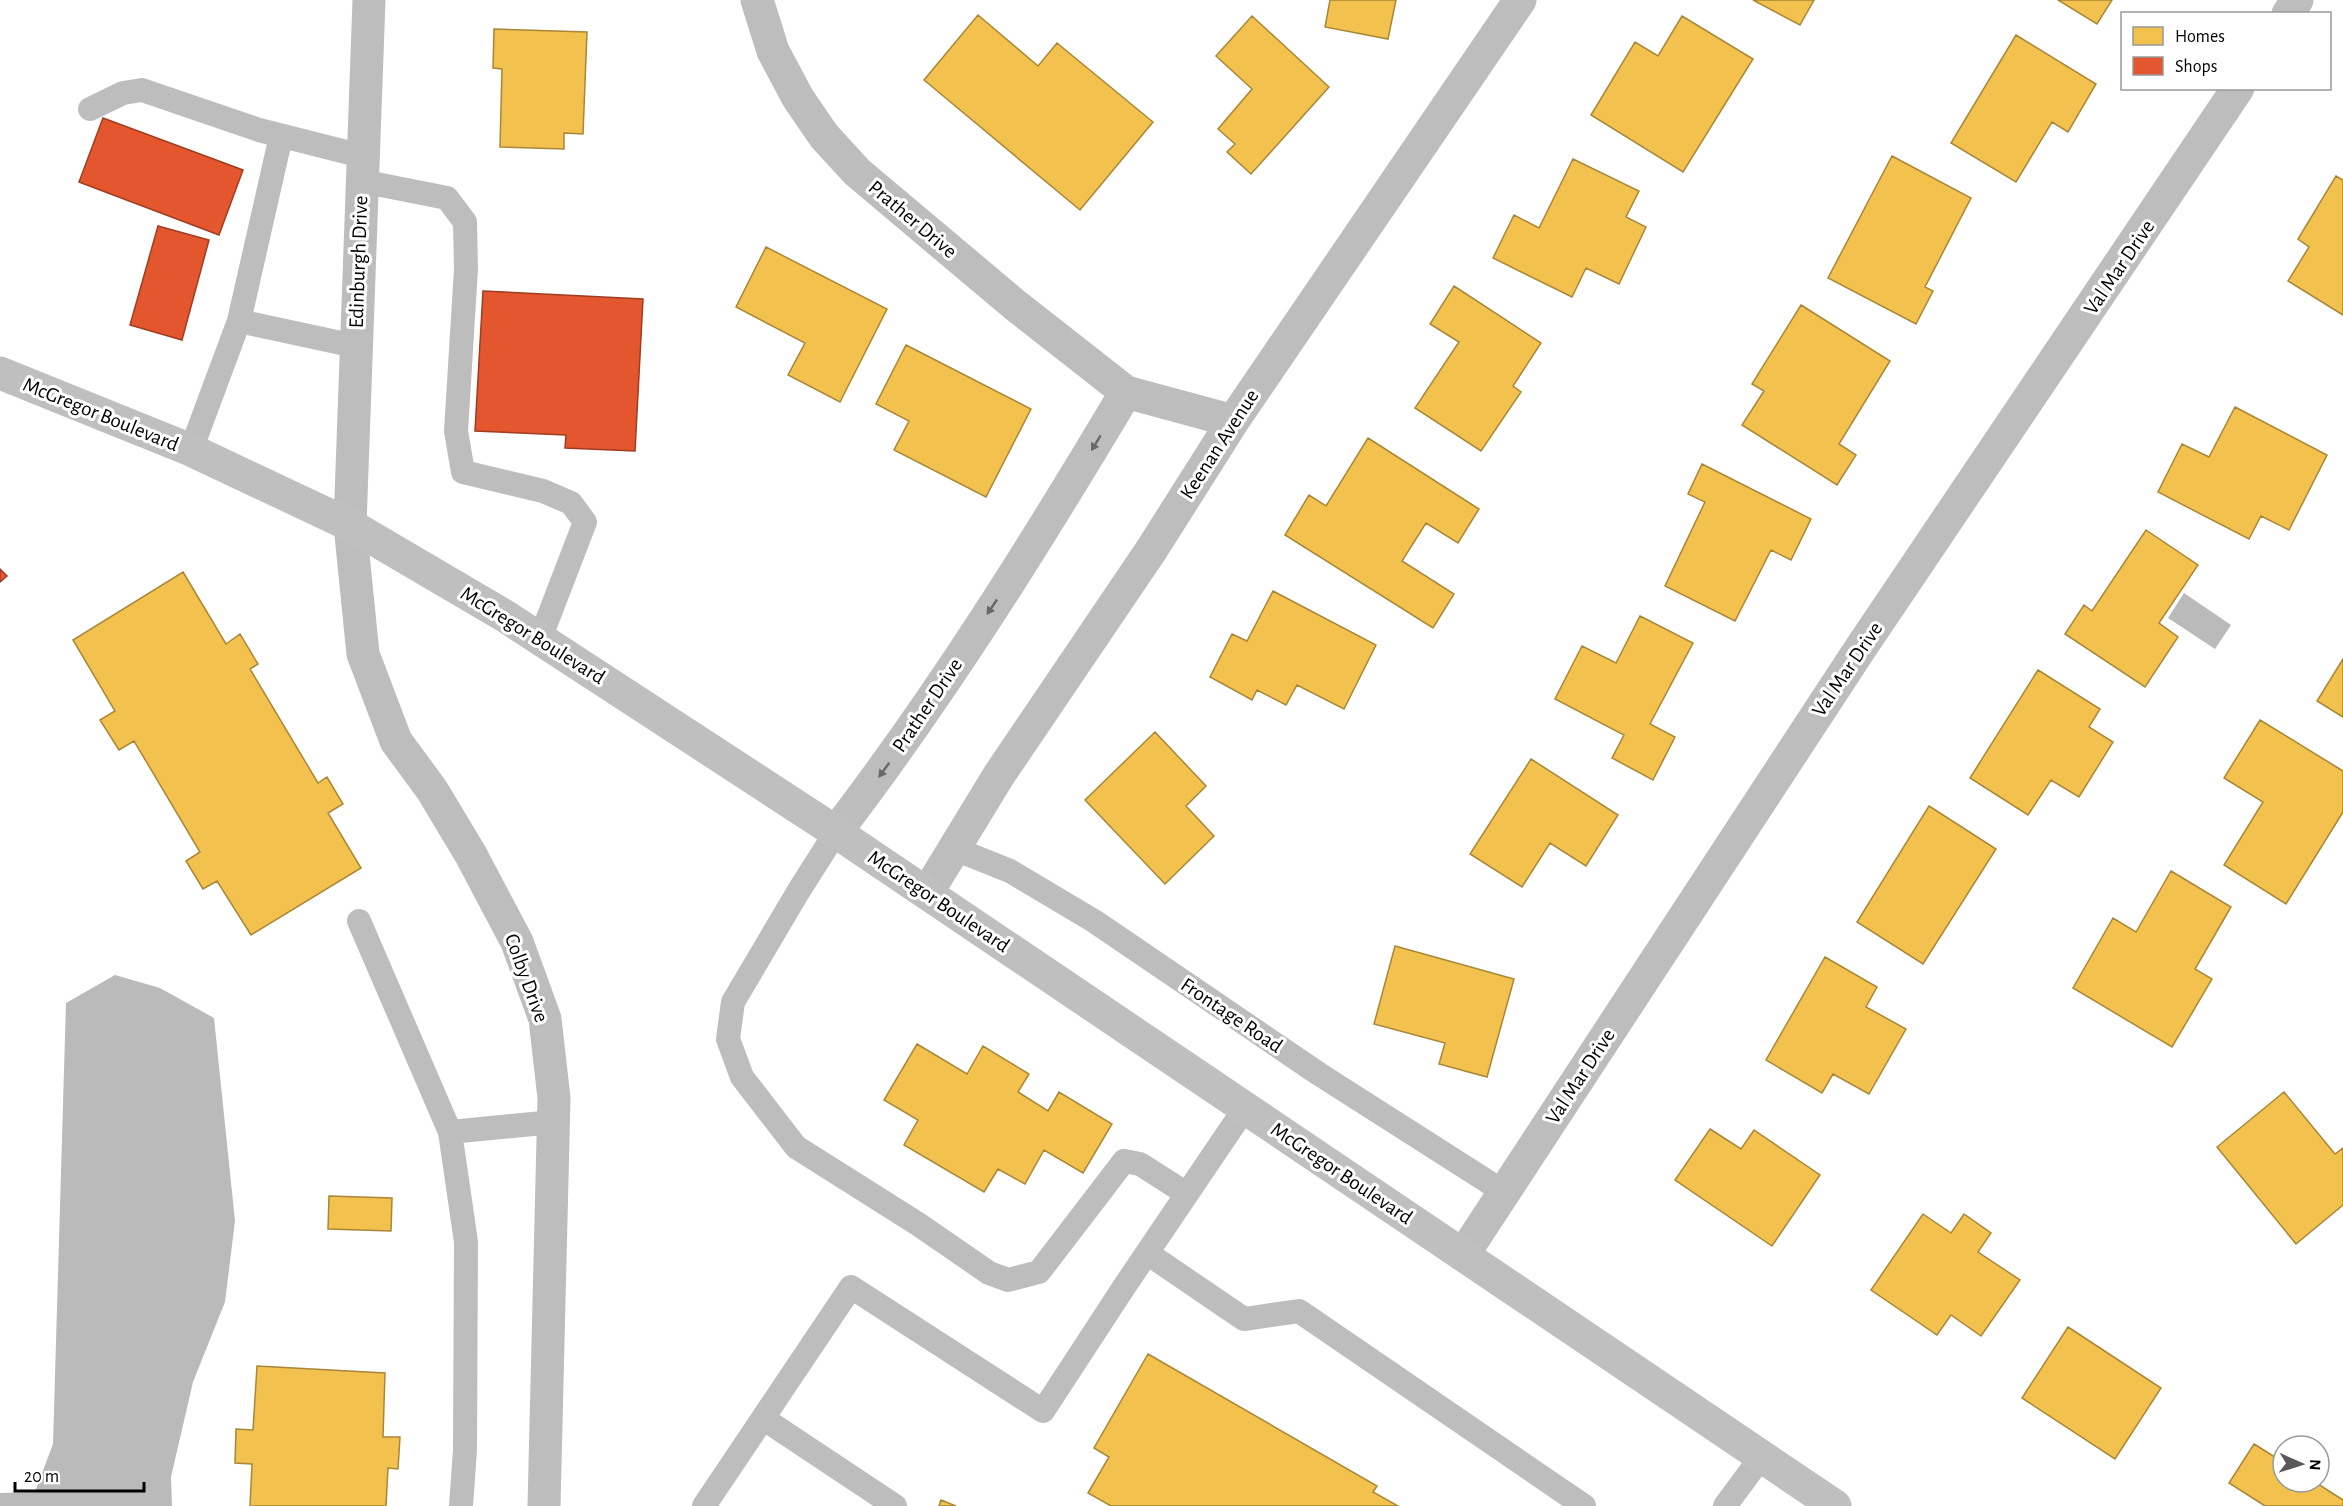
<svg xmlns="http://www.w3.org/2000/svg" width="2343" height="1506" font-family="'Alegreya Sans',sans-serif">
  <rect width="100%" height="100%" fill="#fff"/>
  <path fill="#bababa" d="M2184,593L2231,625L2215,649L2168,618Z
    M115,975L160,988L214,1018L235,1221L225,1302L193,1382L171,1477L172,1506H0V1493L35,1492L53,1444L66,1003Z"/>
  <path fill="#f2c14e" stroke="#a98737" stroke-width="1.5" d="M1330,0H1396L1388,39L1325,27Z
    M1753,0H1814L1800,25Z
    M2058,0H2112L2097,24Z
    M978,15L1038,66L1057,43L1153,122L1080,210L924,80Z
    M1252,16L1329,87L1251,174L1227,152L1235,144L1218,129L1252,89L1216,56Z
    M1682,16L1753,59L1683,172L1591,115L1635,42L1658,56Z
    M494,29L587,32L583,134L564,133V149L500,147L502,69L493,68Z
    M2016,35L2096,84L2068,132L2052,122L2016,182L1951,143Z
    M1892,156L1971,198L1925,287L1933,291L1916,324L1828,278Z
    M1573,159L1639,191L1626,217L1646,227L1619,284L1586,268L1572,297L1493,258L1514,215L1539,228Z
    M2336,176L2343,180V315L2288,281L2309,247L2298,239Z
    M766,247L887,309L840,402L788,375L805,343L736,307Z
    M1454,286L1541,343L1513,386L1521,392L1481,451L1415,408L1459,342L1430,324Z
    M1801,305L1890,361L1839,444L1856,455L1837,485L1742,425L1764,391L1752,384Z
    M906,345L1031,409L986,497L894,450L909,421L876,404Z
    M2235,407L2327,455L2289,530L2261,516L2249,539L2158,492L2182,444L2209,457Z
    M1368,438L1479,509L1458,543L1426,523L1402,561L1454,594L1433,628L1285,535L1309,495L1326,506Z
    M1702,464L1811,519L1791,560L1771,550L1735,621L1665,586L1705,502L1688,494Z
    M2146,530L2198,565L2159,623L2178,637L2145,687L2065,634L2084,605L2092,611Z
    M183,572L226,644L240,634L258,664L250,669L318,783L327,777L343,804L328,813L361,868L251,935L217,881L203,889L186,861L200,852L134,741L119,750L100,720L115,711L73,640Z
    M1273,591L1376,645L1344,709L1297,685L1286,705L1257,690L1252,700L1210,677L1232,634L1247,641Z
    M1640,616L1693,643L1650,724L1675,737L1653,780L1612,758L1624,735L1555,699L1582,646L1616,663Z
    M2343,659V717L2317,701Z
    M2038,670L2100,709L2089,727L2113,742L2079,797L2051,780L2028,815L1970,778Z
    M2260,720L2343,771V812L2286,904L2224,865L2263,802L2224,778Z
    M1155,732L1206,786L1186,806L1214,836L1165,884L1085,800Z
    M1531,759L1618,815L1586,866L1550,843L1522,887L1470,854Z
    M1929,806L1996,849L1923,964L1857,922Z
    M2171,871L2231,907L2195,969L2212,979L2172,1047L2073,988L2113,918L2136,932Z
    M1395,946L1514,979L1487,1077L1439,1064L1445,1043L1374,1024Z
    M1825,957L1877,987L1866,1007L1906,1029L1869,1094L1833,1074L1822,1093L1766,1060Z
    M917,1044L967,1074L983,1046L1029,1074L1018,1092L1048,1111L1059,1092L1112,1124L1083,1173L1044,1150L1025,1184L998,1169L984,1192L904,1145L918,1120L884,1100Z
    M2284,1092L2335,1154L2343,1148V1205L2296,1244L2217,1147Z
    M1710,1129L1741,1149L1754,1130L1820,1175L1772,1246L1675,1180Z
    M329,1196L392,1198L391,1231L328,1229Z
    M1923,1214L1951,1233L1964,1214L1991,1233L1978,1252L2020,1280L1981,1336L1951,1315L1937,1335L1871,1290Z
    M2068,1327L2161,1388L2115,1459L2022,1398Z
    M1148,1354L1377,1486L1373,1492L1398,1506H1111L1088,1493L1109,1457L1094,1448Z
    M257,1366L385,1373L383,1437H400L398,1469L388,1468L386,1506H250L252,1464L235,1463L236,1429L253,1430Z
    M2254,1444L2283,1462V1482H2315L2343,1500V1506H2265L2229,1483Z
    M941,1500L956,1506H939Z"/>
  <path fill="#e4572e" stroke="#a03d20" stroke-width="1.5" d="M103,118L243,170L219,235L79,182Z
    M158,226L209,240L182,340L130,325Z
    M483,291L643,299L635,451L565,448L566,435L475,431Z
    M0,569L7,576L0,582Z"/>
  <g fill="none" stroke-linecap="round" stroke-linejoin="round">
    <path stroke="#bdbdbd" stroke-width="24" d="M90,109L123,93L142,90L259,130L362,156
      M361,181L447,198L465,222L466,269L456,431L463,472L543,491L571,503L585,522L540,639
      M239,321L281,136
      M191,450L239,321L355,346
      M836,832L798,892L733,1002L728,1039L742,1077L796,1147L918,1224L989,1273L1008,1280L1039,1272L1124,1161L1140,1164L1187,1194
      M955,849L1010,871L1094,921L1319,1074L1504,1192
      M359,921L450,1132L553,1122
      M450,1132L466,1242L465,1450L461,1506
      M1147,1253L1244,1319L1299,1311L1584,1506
      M764,1419L895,1506
      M704,1506L851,1287L1043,1411L1124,1287L1245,1108
      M1725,1506L1762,1456"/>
    <path stroke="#bdbdbd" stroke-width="33" d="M369,0L350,525L363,654L396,741L432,790L471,855L517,942L545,1019L554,1098L544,1506
      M757,0L773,51L798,98L824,136L857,172L1015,305L1126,392L1233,421
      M2288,14L2297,0
      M836,832C943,692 1036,543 1126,392
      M927,893L999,775L1152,549L1233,421L1520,0
      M1463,1255L1860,649L2238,88"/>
    <path stroke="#bfbfbf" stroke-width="33" d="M0,373L191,450L350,525L505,616L836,832L1835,1506"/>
  </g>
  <defs><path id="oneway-solid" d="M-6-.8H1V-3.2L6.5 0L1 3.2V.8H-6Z" transform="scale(1.5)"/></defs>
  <g fill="#686868">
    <use href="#oneway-solid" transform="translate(1096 443) rotate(121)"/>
    <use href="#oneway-solid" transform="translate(992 607) rotate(124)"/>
    <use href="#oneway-solid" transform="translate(884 770) rotate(126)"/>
  </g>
  <g text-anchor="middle" stroke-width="6" stroke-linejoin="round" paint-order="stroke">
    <g font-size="21" fill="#000" stroke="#fff">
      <text transform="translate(913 219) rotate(40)" y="7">Prather Drive</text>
      <text transform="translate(358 262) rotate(-88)" y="7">Edinburgh Drive</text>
      <text transform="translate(2119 267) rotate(-56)" y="7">Val Mar Drive</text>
      <text transform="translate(101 414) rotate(22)" y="7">McGregor Boulevard</text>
      <text transform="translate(1219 444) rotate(-57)" y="7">Keenan Avenue</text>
      <text transform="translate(533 635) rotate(32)" y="7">McGregor Boulevard</text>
      <text transform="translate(1847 669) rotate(-56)" y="7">Val Mar Drive</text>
      <text transform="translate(927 705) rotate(-56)" y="7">Prather Drive</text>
      <text transform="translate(939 901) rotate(34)" y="7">McGregor Boulevard</text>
      <text transform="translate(527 978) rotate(70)" y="7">Colby Drive</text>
      <text transform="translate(1232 1015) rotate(34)" y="7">Frontage Road</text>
      <text transform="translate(1580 1076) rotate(-57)" y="7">Val Mar Drive</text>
      <text transform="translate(1342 1173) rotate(34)" y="7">McGregor Boulevard</text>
    </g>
  </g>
  <rect x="2121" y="12" width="210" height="78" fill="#ffffff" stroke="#999999" stroke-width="1.5"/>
  <rect x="2133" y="27" width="30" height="18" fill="#f2c14e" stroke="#999999" stroke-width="1.5"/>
  <text x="2175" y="42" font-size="18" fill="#000000">Homes</text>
  <rect x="2133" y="57" width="30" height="18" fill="#e4572e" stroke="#999999" stroke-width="1.5"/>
  <text x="2175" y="72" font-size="18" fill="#000000">Shops</text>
  <g transform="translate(2301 1464) rotate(93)"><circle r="28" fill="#ffffff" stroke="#999999" stroke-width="1.5"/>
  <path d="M0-4.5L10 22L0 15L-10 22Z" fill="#595959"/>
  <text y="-9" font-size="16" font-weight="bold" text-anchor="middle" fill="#000000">N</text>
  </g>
  <path d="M15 1482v9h129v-9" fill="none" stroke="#000000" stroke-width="3"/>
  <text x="24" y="1482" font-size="18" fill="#000000" stroke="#ffffff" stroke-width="4.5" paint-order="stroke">20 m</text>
</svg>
